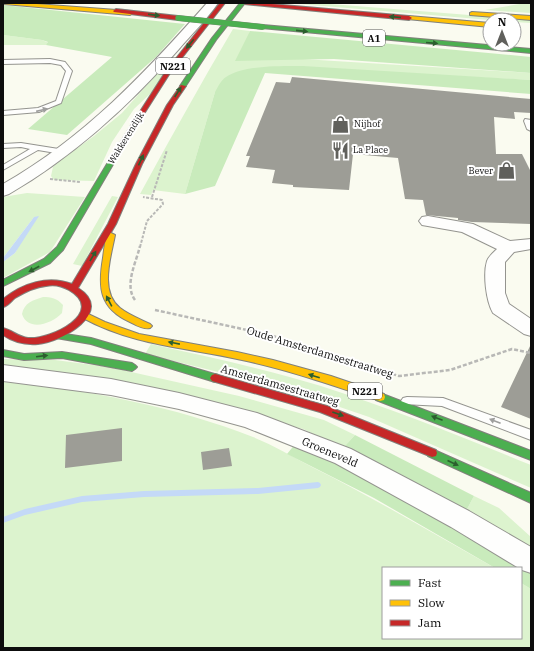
<svg xmlns="http://www.w3.org/2000/svg" width="534" height="651" font-family="'IBM Plex Serif',serif">
  <rect width="100%" height="100%" fill="#fafbf0"/>
  <path fill="#dcf3ce" d="M288,3H318L531,20V23L514,22V20H490Z
    M525,3H531V13L485,10Z
    M233,29L250,31L249,34L302,59L531,73V80L274,67L215,92L185,194L153,190L151,195L140,194C170,139 201,83 233,29Z
    M3,35L42,40L49,43L46,45H3Z
    M174,57L152,92L134,109L112,142L94,181L54,180L51,176L53,167L58,162L94,136L122,113L168,61Z
    M27,193L85,197L50,252L3,278V262L15,253L34,217L3,258V197Z
    M112,196L118,197L82,266L73,264Z
    M43,297C51,297 57,298 63,305L62,313C52,324 28,332 22,314C24,303 33,300 43,297Z
    M151,344C208,357 266,369 321,386C393,409 462,437 531,465V488L369,417L287,389L145,354Z
    M3,359L55,360L109,367L239,396L324,420L355,435L343,448L303,429L190,398L3,369Z
    M3,382C85,389 177,407 253,437C273,445 293,457 312,467C374,498 434,534 495,568H383V638H521V583L531,589V648H3Z
    M474,496L499,508L531,537V552L465,513Z"/>
  <path fill="#c9ebbc" d="M3,5L185,24L156,57L67,135L28,129L112,57L46,45L48,42L42,40L3,35Z
    M250,31L531,57V73L334,59L235,61Z
    M303,66L531,80V94L265,73L215,186L185,194L215,92C218,87 221,80 226,77C243,65 282,66 303,66Z
    M355,435L474,496L465,513L343,448Z
    M296,443L371,481L531,570V589L521,583V568H495L374,498L287,454Z"/>
  <path fill="#c4d9f7" d="M39,216L15,253L3,262V258L34,217Z"/>
  <g fill="none" stroke-linecap="round" stroke-linejoin="round">
    <path fill="#c4d9f7" fill-rule="evenodd" d="M318,482L320,483L321,485L320,487L318,488L258,494L144,497L82,502L25,515L3,523V517L25,509L82,496L144,491L258,488Z"/>
  </g>
  <path fill="#9d9d96" d="M292,77L531,99V113L514,112L515,119L494,117L496,154H522L531,172V224L472,222L458,220V218L426,215L423,200L405,199L398,158L353,154L349,190L293,187V185L272,183L275,170L246,167L250,156H246L276,82L290,83Z
    M531,344V419L501,407Z
    M122,428V461L65,468L66,435Z
    M229,448L232,466L203,470L201,452Z"/>
  <g fill="none" stroke-linecap="round" stroke-linejoin="round">
    <defs>
      <path id="lane" d="M50,59L65,62L72,71L61,103L39,112L3,115V111L38,108L56,101L66,71L61,65L50,63L3,64V60Z
        M525,119L531,120V131L527,129L524,121Z
        M21,143L65,150L66,152L62,154L38,150L3,170V165L30,149L21,147L3,148V144Z
        M407,397L443,398L531,430V440L442,406L403,404L401,401L403,398Z"/>
      <path id="street" d="M207,3H218C207,19 192,34 179,49C129,106 74,156 9,194L3,196V184C84,138 146,72 207,3Z
        M428,216L473,224L510,241L531,239V249L514,252L505,262V293L509,304L531,319V336L524,334L493,313C486,301 483,274 487,261C489,256 494,252 497,249L462,232L422,225L419,221L422,217Z
        M3,365L111,379L179,393L257,413L351,449L469,511L531,547V573L522,570L451,527L335,463L245,427L179,409L111,395L3,381Z"/>
      <path id="fast" d="M240,3H245L216,40L185,87H181L180,86L212,38Z
        M263,25L531,49V53L261,28L260,27Z
        M119,147L122,149L63,250L50,263L3,286V280L44,259L57,247L116,149Z
        M59,333L91,338L218,375L220,378L218,381L215,382L91,344L56,338L54,336L56,334Z
        M3,350L24,354L62,352L132,363L135,365L137,367L135,369L132,371L62,358L24,360L3,356Z
        M380,393L531,451V460L376,400L375,397L376,394Z
        M432,449L531,493V503L428,456L427,453L428,450Z"/>
      <path id="slow" d="M3,3H23L130,11L133,13L130,15L4,4Z
        M472,12L531,16V20L470,15V13Z
        M409,16L490,23V27L407,19L406,18Z
        M108,233H111L115,235C111,257 99,291 120,308C129,315 140,319 150,324L152,326L150,328C144,330 136,325 130,322C99,308 98,287 103,258C104,250 105,240 108,233Z
        M84,312L105,322L139,334L237,352L273,360L331,376L384,394L385,397L384,400L380,401C334,386 290,370 242,360C185,347 134,346 81,317L80,315L81,313Z"/>
      <path id="jam" d="M220,3H225L170,73L121,150H117L116,149L166,71Z
        M242,3H260L409,16L412,18L409,20L244,4Z
        M116,9L178,16L181,18L178,20L114,12L113,11Z
        M181,85L186,86L173,105L142,164L116,224L78,288C116,312 61,342 38,344C26,345 13,342 3,335V328C12,330 18,337 28,338C51,340 107,312 69,290C62,286 54,284 46,286C35,287 25,292 15,298C11,301 8,306 3,307V299C23,283 48,275 72,284L108,224L136,164L167,105Z
        M215,374L327,406L436,450L437,453L436,456L432,457L320,412L212,381L210,378L212,375Z"/>
    </defs>
    <use href="#lane" stroke="#94948f" stroke-width="2"/>
    <use href="#street" stroke="#94948f" stroke-width="2"/>
    <use href="#fast" stroke="#81817c" stroke-width="2"/>
    <use href="#slow" stroke="#81817c" stroke-width="2"/>
    <use href="#jam" stroke="#81817c" stroke-width="2"/>
    <path stroke="#b8b8b6" stroke-width="2" stroke-dasharray="3 1.5" stroke-linecap="butt" d="M50,179L80,182
      M152,197L167,150
      M140,247L147,221L163,204L162,200L143,197"/>
    <path stroke="#b8b8b6" stroke-width="2.5" stroke-dasharray="4 2" stroke-linecap="butt" d="M135,300C124,285 136,263 140,246
      M155,310L270,335L399,376L450,370L512,349L531,353"/>
    <use href="#lane" fill="#fefefd" fill-rule="evenodd"/>
    <use href="#street" fill="#fefefd" fill-rule="evenodd"/>
    <use href="#fast" fill="#4caf50" fill-rule="evenodd"/>
    <use href="#slow" fill="#ffc107" fill-rule="evenodd"/>
    <use href="#jam" fill="#c62828" fill-rule="evenodd"/>
    <defs>
      <path id="fast-bridge" d="M178,18L263,27"/>
    </defs>
    <use href="#fast-bridge" stroke="#81817c" stroke-width="6" stroke-linecap="butt"/>
    <use href="#fast-bridge" stroke="#4caf50" stroke-width="5.5"/>
  </g>
  <defs><path id="oneway-solid" d="M-6-.8H1V-3.2L6.5 0L1 3.2V.8H-6Z"/></defs>
  <g fill="#2c5e2e">
    <use href="#oneway-solid" transform="translate(154 15) rotate(7)"/>
    <use href="#oneway-solid" transform="translate(395 17) rotate(-175)"/>
    <use href="#oneway-solid" transform="translate(302 31) rotate(6)"/>
    <use href="#oneway-solid" transform="translate(432 43) rotate(5)"/>
    <use href="#oneway-solid" transform="translate(190 44) rotate(129)"/>
    <use href="#oneway-solid" transform="translate(178 92) rotate(-57)"/>
    <use href="#oneway-solid" transform="translate(141 160) rotate(-65)"/>
    <use href="#oneway-solid" transform="translate(93 256) rotate(-59)"/>
    <use href="#oneway-solid" transform="translate(34 269) rotate(152)"/>
    <use href="#oneway-solid" transform="translate(109 301) rotate(-118)"/>
    <use href="#oneway-solid" transform="translate(174 343) rotate(-169)"/>
    <use href="#oneway-solid" transform="translate(42 356) rotate(-7)"/>
    <use href="#oneway-solid" transform="translate(314 376) rotate(-163)"/>
    <use href="#oneway-solid" transform="translate(338 414) rotate(20)"/>
    <use href="#oneway-solid" transform="translate(437 418) rotate(-159)"/>
    <use href="#oneway-solid" transform="translate(453 463) rotate(24)"/>
  </g>
  <g fill="#9e9e9d">
    <use href="#oneway-solid" transform="translate(42 110) rotate(-13)"/>
    <use href="#oneway-solid" transform="translate(495 421) rotate(-159)"/>
  </g>
  <defs>
    <symbol id="shop-bare" viewBox="-9 -9 18 18"><path d="M-5-2.5h2.3a2.7 3.5 0 0 1 5.4 0H5L5.5 6h-11ZM-1.5-2.5h3a1.5 2.3 0 0 0-3 0Z" fill="#60605c" stroke="#fff" stroke-width="2.5" paint-order="stroke"/></symbol>
    <symbol id="restaurant-bare" viewBox="-9 -9 18 18"><path d="M-5-6h1v4h1v-4h1v4h1v-4h1v5L-1.5 .5V6h-2V.5L-5-1ZM5-6V6H3V1.5H1.5Q1.5-4 5-6Z" fill="#60605c" stroke="#fff" stroke-width="2.5" paint-order="stroke"/></symbol>
  </defs>
  <g fill-rule="evenodd">
    <use href="#shop-bare" x="328" y="112" width="25" height="25"/>
    <use href="#restaurant-bare" x="328" y="138" width="25" height="25"/>
    <use href="#shop-bare" x="494" y="158" width="25" height="25"/>
  </g>
  <g text-anchor="middle" stroke-width="4" stroke-linejoin="round" paint-order="stroke">
    <g font-size="9" fill="#0d0d0d" stroke="#fff" text-anchor="start">
      <text x="354" y="127">Nijhof</text>
      <text x="353" y="153">La Place</text>
      <text x="493" y="174" text-anchor="end">Bever</text>
    </g>
    <g font-size="9" fill="#0d0d0d" stroke="#fff">
      <text transform="translate(126 138) rotate(-58)" y="3">Wakkerendijk</text>
    </g>
    <g fill="#fff" stroke="#565656" stroke-width="1">
      <rect x="363" y="30" width="22" height="16" rx="3"/>
      <rect x="156" y="58" width="34" height="16" rx="3"/>
      <rect x="348" y="383" width="34" height="16" rx="3"/>
    </g>
    <g font-size="10" font-weight="bold" fill="#0d0d0d">
      <text x="374" y="42">A1</text>
      <text x="173" y="70">N221</text>
      <text x="365" y="395">N221</text>
    </g>
    <g font-size="11" fill="#0d0d0d" stroke="#fff">
      <text transform="translate(320 352) rotate(17)" y="4">Oude Amsterdamsestraatweg</text>
      <text transform="translate(280 385) rotate(16)" y="4">Amsterdamsestraatweg</text>
      <text transform="translate(330 452) rotate(23)" y="4">Groeneveld</text>
    </g>
  </g>
  <rect width="534" height="651" fill="none" stroke="#0d0d0d" stroke-width="8"/>
  <rect x="382" y="567" width="140" height="72" fill="#ffffff" stroke="#9e9e9e"/>
  <rect x="390" y="580" width="20" height="6" fill="#4caf50" stroke="#9e9e9e"/>
  <text x="418" y="587" font-size="12" fill="#0d0d0d">Fast</text>
  <rect x="390" y="600" width="20" height="6" fill="#ffc107" stroke="#9e9e9e"/>
  <text x="418" y="607" font-size="12" fill="#0d0d0d">Slow</text>
  <rect x="390" y="620" width="20" height="6" fill="#c62828" stroke="#9e9e9e"/>
  <text x="418" y="627" font-size="12" fill="#0d0d0d">Jam</text>
  <g transform="translate(502 32)"><circle r="19" fill="#ffffff" stroke="#9e9e9e"/>
  <path d="M0-3L7 15L0 10L-7 15Z" fill="#60605c"/>
  <text y="-6" font-size="11" font-weight="bold" text-anchor="middle" fill="#0d0d0d">N</text>
  </g>
</svg>
